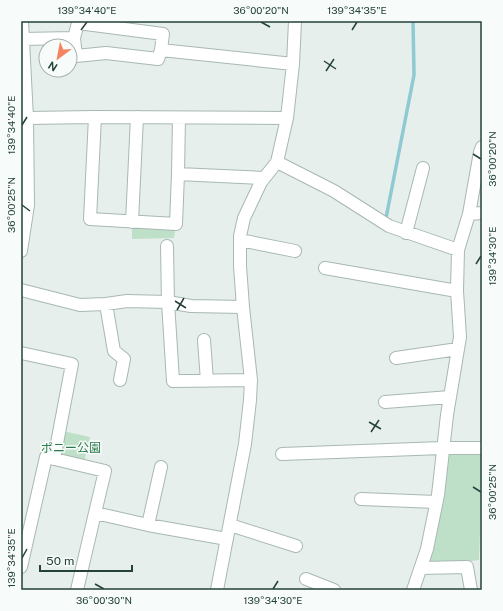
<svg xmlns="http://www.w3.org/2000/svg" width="503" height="611" font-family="'Public Sans','Noto Sans JP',sans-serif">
  <rect width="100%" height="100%" fill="#e6efeb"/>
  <path fill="#bfe0c8" d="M132,222L176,224L174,238L132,239Z
    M58,430L90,437L83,466L52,459Z
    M442,448H482V474L479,560L421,568Z"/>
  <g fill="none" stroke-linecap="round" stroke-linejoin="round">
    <path stroke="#8ec9d4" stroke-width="3.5" d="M386,218L414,75L413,21"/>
    <defs>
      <path id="minor" d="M74,38L76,56L106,53L158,59L161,50
        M22,39L74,38L78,23L163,34L161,50L293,64
        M95,117L287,118
        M27,118L95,117L90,219L176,224L178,174L264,178
        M277,162L334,191L389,226L458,250
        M178,174L179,118
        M469,214L482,213
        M132,222L137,117
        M406,233L423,168
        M240,240L295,251
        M167,246L168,302L173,381L251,380
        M21,251L28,205L27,118L22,21
        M325,268L457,291
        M21,290L80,305L106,304L127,301L168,302L191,306L243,307
        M106,304L114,351L124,359L120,380
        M204,340L207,381
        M21,353L72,364L54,459
        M396,358L458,349
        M385,402L450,397
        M282,454L442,448H482
        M361,499L436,502
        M95,513L148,525L227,539
        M148,525L161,467
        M230,525L296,546
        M21,567L46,457L105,471L95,513L77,590
        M421,568L467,567L471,590
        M306,579L334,590
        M217,590L245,444L250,400L251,380L243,307L240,266V236L244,218L261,182L277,162L287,118L293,64L295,21
        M413,590L427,549L438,495L447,415L460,337L457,291L458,250L469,214L480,152L482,147"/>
    </defs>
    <use href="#minor" stroke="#a8b8b2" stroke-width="14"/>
    <use href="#minor" stroke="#fff" stroke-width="12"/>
  </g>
  <path fill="none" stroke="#24423a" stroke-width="1.5" d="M261,22L270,27M81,30L87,22M352,30L357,22M324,61L336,69M326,71L334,59M22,125L27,117M473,154L481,159M22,205L30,211M476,264L481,256M175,301L186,308M177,310L184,298M369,422L381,429M371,432L379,420M473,487L481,492M22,558L27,549M95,584L104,589M273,589L278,581"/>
  <g text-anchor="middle" stroke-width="3" stroke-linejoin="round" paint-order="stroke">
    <g font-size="12" fill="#2d7a4b" stroke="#f7fbf9">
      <text x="71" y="452">ポニー公園</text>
    </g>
  </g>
  <rect width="503" height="611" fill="none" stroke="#f7fbf9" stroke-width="44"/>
  <g transform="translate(58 58) rotate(212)"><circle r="19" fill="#f7fbf9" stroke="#a3b1ad"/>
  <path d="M0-3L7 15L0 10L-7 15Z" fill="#f4845f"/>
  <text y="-6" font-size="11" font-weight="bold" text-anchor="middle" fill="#24423a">N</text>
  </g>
  <path d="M40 565v6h92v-6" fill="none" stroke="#24423a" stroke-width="2"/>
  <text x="46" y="565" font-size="12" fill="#24423a" stroke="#f7fbf9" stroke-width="3" paint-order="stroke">50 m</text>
  <rect x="22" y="22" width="459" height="567" fill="none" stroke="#24423a" stroke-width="1.5"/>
  <g font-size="10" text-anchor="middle" fill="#24423a">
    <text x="87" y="14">139°34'40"E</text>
    <text x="261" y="14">36°00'20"N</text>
    <text x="357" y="14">139°34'35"E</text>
    <text transform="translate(11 125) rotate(-90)" y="4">139°34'40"E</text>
    <text transform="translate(492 159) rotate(-90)" y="4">36°00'20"N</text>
    <text transform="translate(11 205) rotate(-90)" y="4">36°00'25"N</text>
    <text transform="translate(492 256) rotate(-90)" y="4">139°34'30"E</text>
    <text transform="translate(492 492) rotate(-90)" y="4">36°00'25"N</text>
    <text transform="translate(11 558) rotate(-90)" y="4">139°34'35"E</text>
    <text x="104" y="604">36°00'30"N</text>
    <text x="273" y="604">139°34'30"E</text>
  </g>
</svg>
